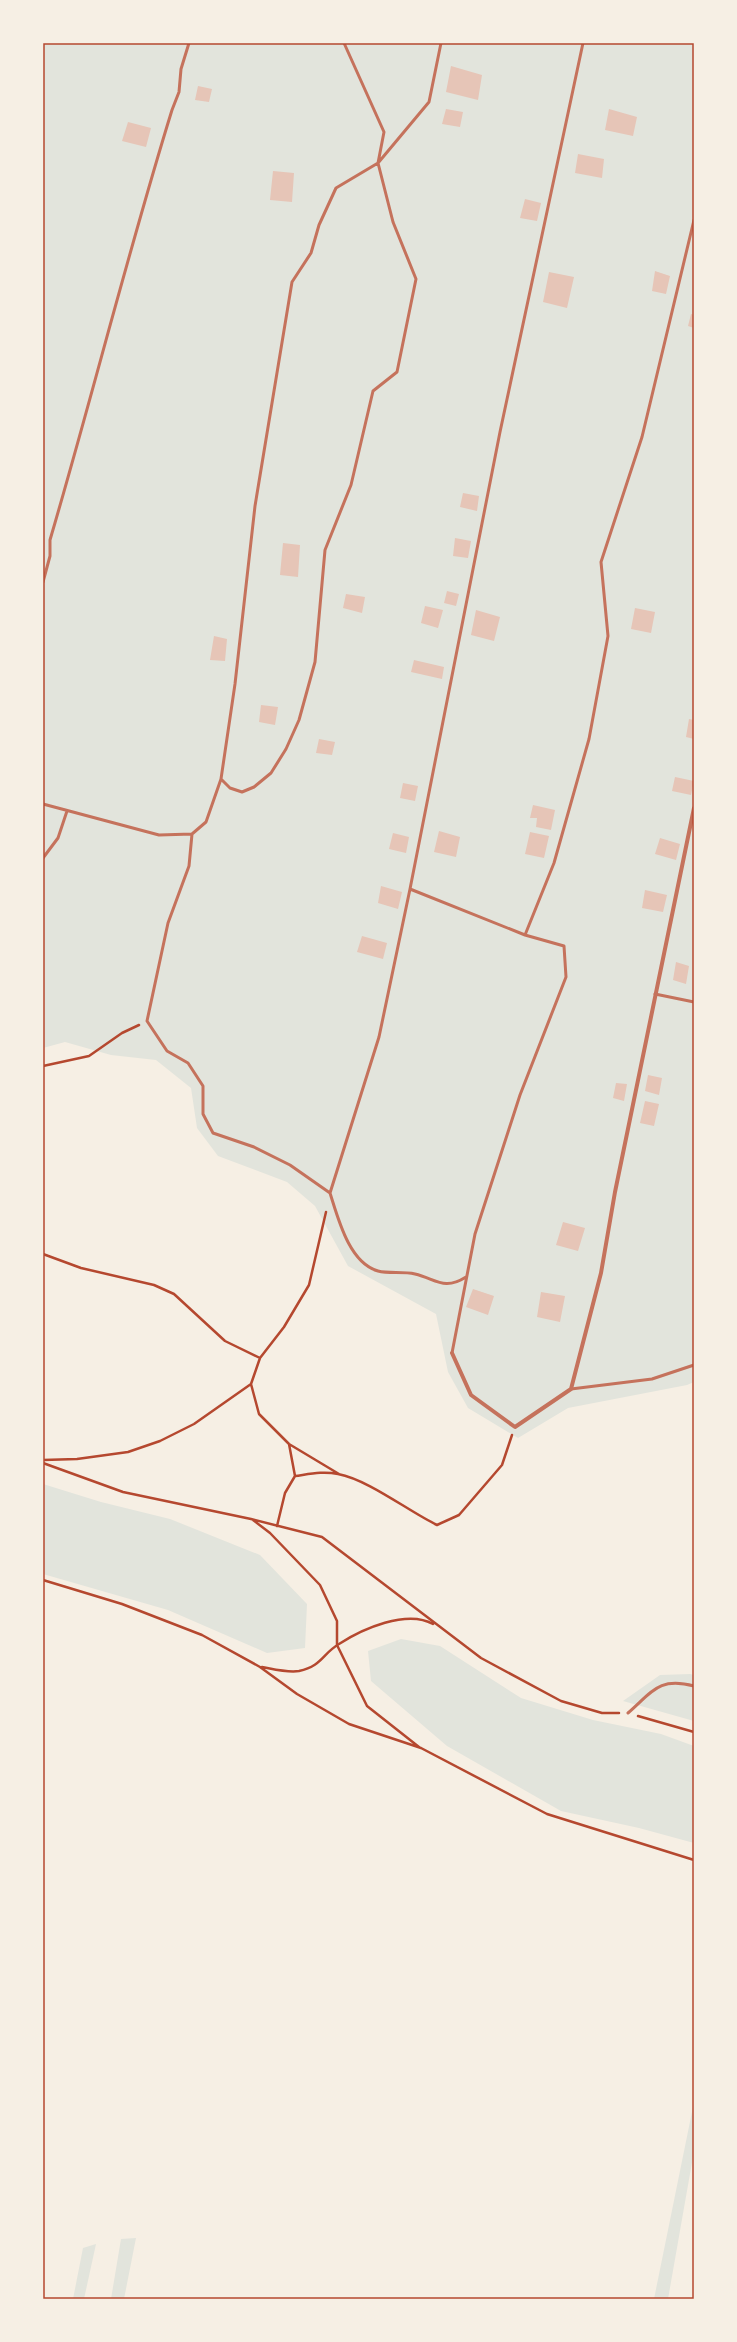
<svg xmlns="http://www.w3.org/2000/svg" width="737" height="2342" font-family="'Work Sans',sans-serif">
  <rect width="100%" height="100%" fill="#f6efe4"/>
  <path fill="#e2e4dc" d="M43,43H694V1382L687,1385L568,1408L518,1438L468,1408L448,1372L436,1314L348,1266L315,1206L287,1182L218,1156L197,1128L191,1088L156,1060L111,1055L65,1042L43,1048Z
    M43,1484L101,1502L170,1519L260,1555L307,1604L305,1648L267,1653L168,1610L43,1574Z
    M401,1639L440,1646L521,1698L593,1720L661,1734L694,1746V1843L639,1828L561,1811L447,1746L371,1681L368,1651Z
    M690,1674L694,1675V1721L623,1701L660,1675Z
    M694,2102V2151L668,2299H654Z
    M136,2238L124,2299H111L121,2239Z
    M96,2244L84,2299H73L83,2248Z"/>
  <path fill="#e6c5b7" d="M451,66L482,75L478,100L446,92Z
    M198,86L212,89L209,102L195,100Z
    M446,109L463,112L460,127L442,124Z
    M609,109L637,117L633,136L605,130Z
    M128,122L151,128L146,147L122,141Z
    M578,154L604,159L602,178L575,173Z
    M273,171L294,173L292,202L270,200Z
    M525,199L541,203L537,221L520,218Z
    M655,271L670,276L666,294L652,291Z
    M549,272L574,277L567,308L543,302Z
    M691,314L694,315V328L688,326Z
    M463,493L479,496L477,511L460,507Z
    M455,538L471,541L468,558L453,556Z
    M283,543L300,545L298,577L280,575Z
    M447,591L459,594L456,606L444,603Z
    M346,594L365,597L362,613L343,608Z
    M425,606L443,610L438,628L421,623Z
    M635,608L655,612L651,633L631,629Z
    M476,610L500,617L494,641L471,635Z
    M214,636L227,639L225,661L210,660Z
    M414,660L444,667L442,679L411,672Z
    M261,705L278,707L275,725L259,722Z
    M689,719L694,720V739L686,737Z
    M319,739L335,742L332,755L316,753Z
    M675,777L694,781L691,795L672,791Z
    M403,783L418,786L415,801L400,798Z
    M533,805L555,810L551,830L536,827L537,818H530Z
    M439,831L460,837L456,857L434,852Z
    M530,832L549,836L544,858L525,854Z
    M393,833L409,837L406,853L389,849Z
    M660,838L680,844L676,860L655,854Z
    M381,886L402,892L398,909L378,903Z
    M645,890L667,895L663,912L642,908Z
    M362,936L387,943L383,959L357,952Z
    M676,962L689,966L686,984L673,980Z
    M648,1075L662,1078L659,1095L645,1091Z
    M616,1083L627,1084L624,1101L613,1098Z
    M645,1101L659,1104L654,1126L640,1123Z
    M563,1222L585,1228L578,1251L556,1245Z
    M473,1289L494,1296L488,1315L466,1307Z
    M541,1292L565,1296L560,1322L537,1317Z"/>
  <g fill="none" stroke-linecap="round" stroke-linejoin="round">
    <path stroke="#b5482f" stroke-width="2.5" d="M43,1066L89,1056L122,1033L139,1025
      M43,1254L81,1268L154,1285L174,1294L225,1341L260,1358
      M251,1384L259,1414L289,1444L339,1474
      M289,1444L295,1476
      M43,1460L77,1459L128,1452L160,1441L194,1424L251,1384L260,1358L284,1327L309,1285L326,1212
      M43,1463L123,1492L251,1519L322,1537L481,1658L561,1701L602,1713H619
      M253,1520L270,1533L320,1585L337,1621V1645L367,1706L419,1747
      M277,1526L285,1493L295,1476C310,1474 323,1471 338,1474C369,1480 408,1511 437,1525L459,1515L502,1465L512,1435
      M43,1580L122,1604L202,1635L260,1667L297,1694L349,1724L421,1748L547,1814L694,1860
      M262,1667C273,1669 288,1673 299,1671C322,1666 322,1654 339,1644C362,1629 407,1609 433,1624
      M638,1716L694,1732"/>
    <path stroke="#c5725c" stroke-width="3" d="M43,582L50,556V540C92,397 128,252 172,110L179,92L181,69L189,43
      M221,779L230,788L242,792L254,787L271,773L286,749L299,720L315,662L325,550L351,485L373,391L397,372L416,279L393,222L378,163L384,132L344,43
      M43,804L159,835L192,834L206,822L221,779L235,684L255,506L292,282L311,253L319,225L336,188L378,163L429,102L441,43
      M192,834L189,866L168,923L147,1021L167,1051L188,1063L203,1086V1114L213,1133L254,1147L290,1165L330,1193L379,1037L410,889L500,432L583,43
      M43,858L58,838L67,811
      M410,889L525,935L564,946L566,977L520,1095L475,1234L452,1353
      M525,935L554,863L589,739L608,636L601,562L642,437L694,220
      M655,994L694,1002
      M330,1193C338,1218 349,1263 378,1271C389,1274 403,1271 415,1274C436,1279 444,1291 466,1277
      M571,1389L652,1379L694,1365
      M628,1713C653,1691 659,1677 694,1686"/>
    <path stroke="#c5725c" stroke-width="4" d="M452,1353L471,1395L515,1427L571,1389L601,1273L615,1192L694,808"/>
  </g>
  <rect width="737" height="2342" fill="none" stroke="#f6efe4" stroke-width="88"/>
  <rect x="44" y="44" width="649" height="2254" fill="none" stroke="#b5482f" stroke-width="1.5"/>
</svg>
